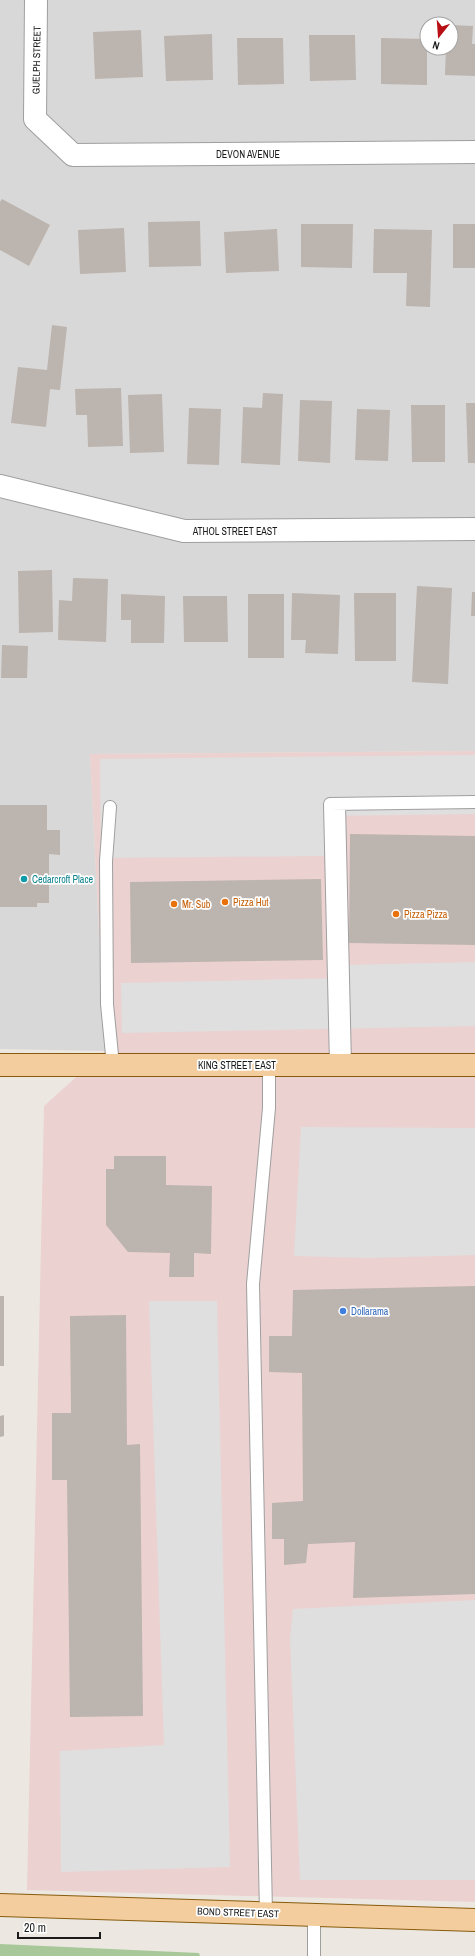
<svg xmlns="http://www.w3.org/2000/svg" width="475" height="1956" font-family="'Archivo Narrow',sans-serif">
  <rect width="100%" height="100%" fill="#ece8e1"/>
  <path fill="#d9d8d8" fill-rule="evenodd" d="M0,0H475V751L90,754L105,1051L0,1049ZM427,24H451V48H427Z"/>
  <path fill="#ecd1d1" d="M475,751V1902L27,1890L44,1106L105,1051L90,754Z"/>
  <path fill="#a8c899" d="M0,1944L199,1953L200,1956H0Z"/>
  <path fill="#dfdfdf" d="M475,755V814L324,816V856L101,858L100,759Z
    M475,962V1026L122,1033L121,983L344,978V965Z
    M301,1127L475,1128V1255L369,1258L294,1256Z
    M149,1301H217L230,1867L61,1872L60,1751L164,1745Z
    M475,1600V1880H300L290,1638L293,1609Z"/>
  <path fill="#bcb4ae" d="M451,25L473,26L472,44H475V76L445,75L446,48H451Z
    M141,30L143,77L95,79L93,32Z
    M212,34L213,80L166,81L164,36Z
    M309,35H355L356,80L310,81Z
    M237,38H283L284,84L238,85Z
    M381,38L427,39V85L381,84Z
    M2,199L50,225L29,266L0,250V202Z
    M200,221L201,266L149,267L148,222Z
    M301,224H353L352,268L301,267Z
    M453,224H475V268H453Z
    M124,228L126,272L80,274L78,230Z
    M277,229L279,271L226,273L224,232Z
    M374,229L432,230L430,307L406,306L407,273H373Z
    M52,325L67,327L60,390L50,389L46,427L11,423L18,367L47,370Z
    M121,388L123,446L88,447L87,415H76L75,389Z
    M263,393L283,394L280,465L241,463L243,407L262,408Z
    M162,394L164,452L130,453L128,395Z
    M300,400L332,401L330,463L298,461Z
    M466,403H475V463H468Z
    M411,405H445V462H412Z
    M189,408L221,409L219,465L187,464Z
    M357,409L390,410L388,461L355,460Z
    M52,570L53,632L19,633L18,571Z
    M73,578L108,579L106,642L58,640L59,600L72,601Z
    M417,586L452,588L448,684L412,682Z
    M472,592H475V616H471Z
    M292,593L340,595L338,654L305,653L306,640H291Z
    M354,593H396V661H355Z
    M121,594L165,596L164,643H131V620H121Z
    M248,594H284V658H248Z
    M183,596H227L228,642H184Z
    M2,645L28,646L27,678H1Z
    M0,805H47V830H60V855L49,854V903H37V907H0Z
    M350,834L475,836V945L349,943Z
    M321,879L323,960L131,963L130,882Z
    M114,1156H166V1185L212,1186L211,1254L194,1253V1277H169L170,1253L128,1252L106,1225V1169H114Z
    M475,1286V1594L353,1598L355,1542L308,1544L306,1563L284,1565V1539H272V1503L303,1501L302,1373L269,1372V1336H292L293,1290Z
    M0,1296H4V1366H0Z
    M126,1315L127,1445L140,1444L143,1716L70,1717L67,1480H52V1413H71L70,1316Z
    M4,1415V1436L0,1437V1416Z"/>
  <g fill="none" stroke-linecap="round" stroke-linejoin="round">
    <defs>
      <path id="lane" d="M339,804L345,1065
        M110,807L106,861L107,1004L113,1065
        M336,1065L330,804L475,802
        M266,1913L253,1284L269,1108V1065
        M314,1956V1914"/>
      <path id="street" d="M36,0L35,119L73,155L475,152
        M0,486L184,531L475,529"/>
      <path id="primary" d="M0,1065H475
        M0,1905L475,1920"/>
    </defs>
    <use href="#lane" stroke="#9f9f9f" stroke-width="14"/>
    <use href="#street" stroke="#9f9f9f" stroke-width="24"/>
    <use href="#primary" stroke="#875b0b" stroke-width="24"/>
    <use href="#lane" stroke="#fff" stroke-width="12"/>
    <use href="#street" stroke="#fff" stroke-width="22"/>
    <use href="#primary" stroke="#f4cd9e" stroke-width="22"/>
  </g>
  <circle fill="#0f9aa8" stroke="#fff" stroke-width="1.5" cx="24" cy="879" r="4"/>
  <g fill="#e8710a" stroke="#fff" stroke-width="1.5">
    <circle cx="225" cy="902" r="4"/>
    <circle cx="174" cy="904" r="4"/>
    <circle cx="396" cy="914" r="4"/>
  </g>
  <circle fill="#3f7fe0" stroke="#fff" stroke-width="1.5" cx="343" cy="1311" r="4"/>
  <g text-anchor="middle" stroke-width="3.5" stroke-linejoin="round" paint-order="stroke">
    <g font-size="10" fill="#1b1b1b" stroke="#fff">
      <text transform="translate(36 60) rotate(-89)" y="4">GUELPH STREET</text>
      <text x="248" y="158">DEVON AVENUE</text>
      <text x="235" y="535">ATHOL STREET EAST</text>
      <text x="237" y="1069">KING STREET EAST</text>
      <text transform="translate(238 1912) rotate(2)" y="4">BOND STREET EAST</text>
    </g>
    <g font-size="10" fill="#0d838f" stroke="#fff" text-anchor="start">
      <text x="32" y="883">Cedarcroft Place</text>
    </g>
    <g font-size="10" fill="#c56008" stroke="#fff" text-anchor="start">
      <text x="233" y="906">Pizza Hut</text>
      <text x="182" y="908">Mr. Sub</text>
      <text x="404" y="918">Pizza Pizza</text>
    </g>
    <g font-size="10" fill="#366cbe" stroke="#fff" text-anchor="start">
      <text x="351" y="1315">Dollarama</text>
    </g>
  </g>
  <g transform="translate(439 36) rotate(197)"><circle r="19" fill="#ffffff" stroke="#a4a4a4"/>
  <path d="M0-3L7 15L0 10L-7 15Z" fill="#b70f13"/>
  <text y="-6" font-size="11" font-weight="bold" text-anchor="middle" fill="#1b1b1b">N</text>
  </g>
  <path d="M18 1932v6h82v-6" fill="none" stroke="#1b1b1b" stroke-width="2"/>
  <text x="24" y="1932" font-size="12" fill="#1b1b1b" stroke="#ffffff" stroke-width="3" paint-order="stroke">20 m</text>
</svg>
